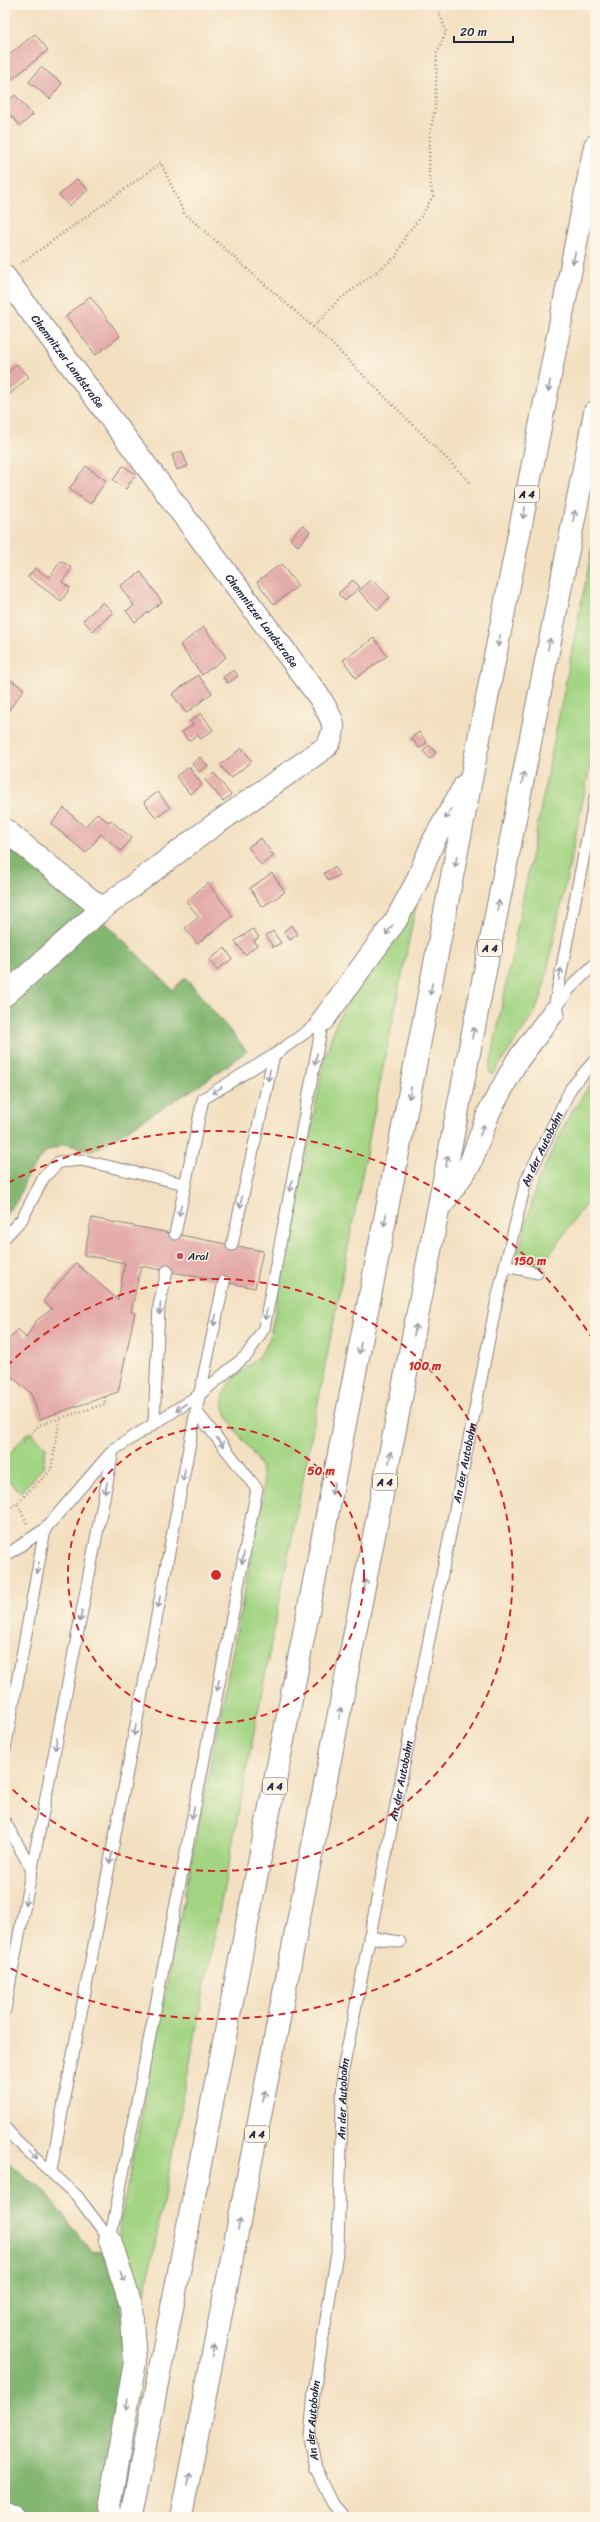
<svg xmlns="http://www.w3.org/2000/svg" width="600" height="2522" font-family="Sriracha,sans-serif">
  <rect width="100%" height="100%" fill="#fcf5e5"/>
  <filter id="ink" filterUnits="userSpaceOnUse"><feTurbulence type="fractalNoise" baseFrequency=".025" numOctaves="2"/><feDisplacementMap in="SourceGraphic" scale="8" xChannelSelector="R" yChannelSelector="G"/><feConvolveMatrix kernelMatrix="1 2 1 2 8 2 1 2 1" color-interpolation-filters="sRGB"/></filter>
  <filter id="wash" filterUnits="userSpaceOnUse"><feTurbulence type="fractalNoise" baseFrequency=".012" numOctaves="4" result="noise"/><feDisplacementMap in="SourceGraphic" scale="16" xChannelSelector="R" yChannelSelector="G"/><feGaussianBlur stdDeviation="0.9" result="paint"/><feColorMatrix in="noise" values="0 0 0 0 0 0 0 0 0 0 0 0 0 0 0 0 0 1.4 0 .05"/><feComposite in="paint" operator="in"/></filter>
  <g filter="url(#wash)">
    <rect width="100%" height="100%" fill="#f3e0c1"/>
    <path fill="#a3d483" stroke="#627b5f" d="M595,533V743L542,995L534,1014L492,1075L489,1071Z
      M418,896L376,1103L143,2305L138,2304L118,2241L120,2223L263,1497C263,1485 264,1475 259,1464C250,1444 217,1416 224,1394C229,1379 244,1371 255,1360C262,1354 266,1346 270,1337L325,1057L336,1023L346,1005Z
      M595,1077V1200L583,1207L537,1273L517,1256L538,1180L568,1118Z
      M29,1431L46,1447L43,1467L21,1492L5,1478V1459Z"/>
    <path fill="#82b671" stroke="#526c56" d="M5,840L87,904L173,990L185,977L247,1051L200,1085L93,1151L64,1144L46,1152L27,1176L17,1201L5,1215Z
      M5,2160L47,2193L91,2252L109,2251L120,2293L127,2363L102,2517H5Z"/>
    <g id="blocks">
      <path fill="#e3aaa8" d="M35,34L48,50L5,85V58Z
        M41,67L62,83L50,99L29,82Z
        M15,95L33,115L20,126L5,109V104Z
        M77,179L88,190L69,206L59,195Z
        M90,296L120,336L96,355L66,316Z
        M17,364L29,377L10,394L5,388V375Z
        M182,451L188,466L177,470L172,455Z
        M86,466L106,481L90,504L69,489Z
        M123,466L136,474L126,489L113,480Z
        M302,525L310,532L298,546L290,539Z
        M61,561L72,568L62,582L70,588L61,601L28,577L35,568L49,578Z
        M281,564L298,586L274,604L257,582Z
        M141,572L162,602L135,622L126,611L134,606L120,586Z
        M371,579L390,597L378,610L359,591Z
        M353,580L360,587L345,601L338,594Z
        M103,602L113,612L93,631L83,620Z
        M204,627L226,657L202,675L180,645Z
        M374,638L387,656L356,678L343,660Z
        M234,670L238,676L228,683L223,677Z
        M198,675L212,693L186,713L172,694Z
        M5,676L24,689L5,716Z
        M201,713L213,730L201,739L197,735L188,741L182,732L193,725L190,721Z
        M419,732L427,743L419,748L411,738Z
        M429,745L436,753L430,759L423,751Z
        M242,748L252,761L231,778L220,765Z
        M200,757L208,766L199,772L192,764Z
        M189,767L202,785L190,794L176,776Z
        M214,773L231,795L223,801L205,780Z
        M158,792L170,808L156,818L144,802Z
        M64,808L85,827L97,813L108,822L110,820L132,838L121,851L101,834L86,853L51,824Z
        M261,838L274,856L261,865L248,847Z
        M334,867L339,875L329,881L324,873Z
        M272,873L285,892L262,907L250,888Z
        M208,883L233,916L197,944L185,928L199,917L186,901Z
        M292,925L298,934L290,940L284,931Z
        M253,929L259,937L254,941L257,945L245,955L235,941Z
        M273,931L281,943L273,947L266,935Z
        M225,948L232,959L217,970L209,960Z
        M92,1218L263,1251L255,1288L141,1266L131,1312H135L118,1392L40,1419L31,1393L5,1371V1344L18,1329L26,1338L36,1321L52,1309L43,1301L76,1263L118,1300L125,1263L84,1255Z"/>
    </g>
  </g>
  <g filter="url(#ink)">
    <use href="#blocks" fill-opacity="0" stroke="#8a817e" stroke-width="1"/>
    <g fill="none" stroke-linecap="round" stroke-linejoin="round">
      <defs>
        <g id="lane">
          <path d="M556,1009L570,988L595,964"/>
          <path d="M553,1013L595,798"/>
          <path d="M175,1234L203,1099L274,1055"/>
          <path d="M5,1237L22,1219L44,1177L59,1162L81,1160L185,1184"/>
          <path d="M232,1245L274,1055L323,1020"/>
          <path d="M505,1266L537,1273"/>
          <path d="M154,1424L159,1306L167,1271"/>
          <path d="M5,1556L45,1529L113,1450L199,1395L247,1355L264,1328L323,1020"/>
          <path d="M5,1749L45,1529"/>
          <path d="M5,1822L32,1870"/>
          <path d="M369,1937L400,1942"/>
          <path d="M9,1987L113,1451"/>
          <path d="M5,2010L9,1987L5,1981"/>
          <path d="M5,2128L17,2141L77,2196L110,2240"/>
          <path d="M51,2170L196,1411L224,1282"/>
          <path d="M110,2240L257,1489L196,1411"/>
          <path id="s1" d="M344,2517L333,2504L316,2469L310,2437L314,2392L338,2247L343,2070L497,1299L526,1181L571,1088L595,1060"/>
        </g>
        <g id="street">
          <path id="s2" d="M5,277L320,698C331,718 340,726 326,747L210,828L102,909L5,995"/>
          <path d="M5,830L102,909"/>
          <path d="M5,2514L12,2517"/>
        </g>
        <path id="highway" d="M323,1020L396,920L416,883L434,840L465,785
          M443,1203L470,1164L489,1112L517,1061L553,1013
          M110,2240L131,2305L135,2362L109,2507L111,2517
          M131,2517L595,146
          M181,2517L595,412"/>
      </defs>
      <use href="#lane" stroke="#8a817e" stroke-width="13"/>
      <use href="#street" stroke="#8a817e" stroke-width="24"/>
      <use href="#highway" stroke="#8a817e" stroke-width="24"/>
      <path stroke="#8a817e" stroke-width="2.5" stroke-dasharray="1 3" stroke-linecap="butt" d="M20,264L161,163L184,213L330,342L472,484
        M313,327L340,299L396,257L406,235L421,217L433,196L429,175L430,132L435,109L437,53L446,32L437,5
        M24,1442L39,1425L60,1418
        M5,1512L17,1503
        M27,1523L17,1503L51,1470L60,1418L105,1404V1397"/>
      <use href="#lane" stroke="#fff" stroke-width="11"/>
      <use href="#street" stroke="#fff" stroke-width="22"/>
      <use href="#highway" stroke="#fff" stroke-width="22"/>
    </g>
    <defs><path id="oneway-shaft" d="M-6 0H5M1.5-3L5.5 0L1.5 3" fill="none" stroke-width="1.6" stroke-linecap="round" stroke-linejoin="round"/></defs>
    <g stroke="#9c9ca7">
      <use href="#oneway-shaft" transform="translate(574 258) rotate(101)"/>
      <use href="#oneway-shaft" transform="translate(549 386) rotate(101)"/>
      <use href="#oneway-shaft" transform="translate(524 513) rotate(101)"/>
      <use href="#oneway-shaft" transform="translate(574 516) rotate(-79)"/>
      <use href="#oneway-shaft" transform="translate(499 641) rotate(101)"/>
      <use href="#oneway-shaft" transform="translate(549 644) rotate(-79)"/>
      <use href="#oneway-shaft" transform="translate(523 778) rotate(-79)"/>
      <use href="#oneway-shaft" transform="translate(448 814) rotate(119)"/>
      <use href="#oneway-shaft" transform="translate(456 861) rotate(101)"/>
      <use href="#oneway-shaft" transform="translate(498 906) rotate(-79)"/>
      <use href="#oneway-shaft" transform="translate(389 930) rotate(126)"/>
      <use href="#oneway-shaft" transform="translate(560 974) rotate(-79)"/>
      <use href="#oneway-shaft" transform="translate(431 989) rotate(101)"/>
      <use href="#oneway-shaft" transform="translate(473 1033) rotate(-79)"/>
      <use href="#oneway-shaft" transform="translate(316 1059) rotate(101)"/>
      <use href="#oneway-shaft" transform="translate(269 1075) rotate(102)"/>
      <use href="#oneway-shaft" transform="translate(217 1090) rotate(148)"/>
      <use href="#oneway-shaft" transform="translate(410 1093) rotate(101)"/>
      <use href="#oneway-shaft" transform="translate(482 1130) rotate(-70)"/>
      <use href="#oneway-shaft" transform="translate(447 1161) rotate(-79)"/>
      <use href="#oneway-shaft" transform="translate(291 1186) rotate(101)"/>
      <use href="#oneway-shaft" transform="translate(241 1202) rotate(102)"/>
      <use href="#oneway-shaft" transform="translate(180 1210) rotate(102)"/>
      <use href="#oneway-shaft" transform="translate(385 1220) rotate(101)"/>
      <use href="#oneway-shaft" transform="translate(160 1309) rotate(95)"/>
      <use href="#oneway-shaft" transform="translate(266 1314) rotate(101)"/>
      <use href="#oneway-shaft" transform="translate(215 1320) rotate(102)"/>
      <use href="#oneway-shaft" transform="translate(415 1330) rotate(-79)"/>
      <use href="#oneway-shaft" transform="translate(360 1348) rotate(101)"/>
      <use href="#oneway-shaft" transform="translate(181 1407) rotate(147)"/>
      <use href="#oneway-shaft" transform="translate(220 1442) rotate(52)"/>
      <use href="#oneway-shaft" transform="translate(390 1457) rotate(-79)"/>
      <use href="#oneway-shaft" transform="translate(184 1475) rotate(101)"/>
      <use href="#oneway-shaft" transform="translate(106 1488) rotate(101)"/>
      <use href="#oneway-shaft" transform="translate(333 1489) rotate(101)"/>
      <use href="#oneway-shaft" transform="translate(243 1558) rotate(101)"/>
      <use href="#oneway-shaft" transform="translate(38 1568) rotate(100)"/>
      <use href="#oneway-shaft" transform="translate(365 1585) rotate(-79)"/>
      <use href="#oneway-shaft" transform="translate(159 1602) rotate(101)"/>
      <use href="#oneway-shaft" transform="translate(81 1616) rotate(101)"/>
      <use href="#oneway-shaft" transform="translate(218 1685) rotate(101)"/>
      <use href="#oneway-shaft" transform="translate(340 1713) rotate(-79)"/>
      <use href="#oneway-shaft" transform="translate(135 1730) rotate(101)"/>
      <use href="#oneway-shaft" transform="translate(56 1744) rotate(101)"/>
      <use href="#oneway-shaft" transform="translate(193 1813) rotate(101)"/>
      <use href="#oneway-shaft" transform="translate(111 1858) rotate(101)"/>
      <use href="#oneway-shaft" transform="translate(26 1899) rotate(101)"/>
      <use href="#oneway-shaft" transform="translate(264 2096) rotate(-79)"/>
      <use href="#oneway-shaft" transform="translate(33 2155) rotate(40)"/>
      <use href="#oneway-shaft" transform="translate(239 2224) rotate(-79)"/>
      <use href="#oneway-shaft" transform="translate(123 2276) rotate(73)"/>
      <use href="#oneway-shaft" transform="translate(213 2351) rotate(-79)"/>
      <use href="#oneway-shaft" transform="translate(127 2404) rotate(100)"/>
      <use href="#oneway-shaft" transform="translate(189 2479) rotate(-79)"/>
    </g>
  </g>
  <g fill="none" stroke="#d62828" stroke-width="2" stroke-dasharray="7 5">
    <circle cx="216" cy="1575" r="148"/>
    <path d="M7 1366A296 296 0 1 1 7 1784"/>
    <path d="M595 1807A444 444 0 0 1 8 1967M8 1183A444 444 0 0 1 595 1343"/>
  </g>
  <circle fill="#d1495b" stroke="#fcf5e5" stroke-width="1.5" cx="180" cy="1256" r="4"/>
  <g text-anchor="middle" stroke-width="3" stroke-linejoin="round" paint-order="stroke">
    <g fill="#fcf5e5" stroke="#63616e" stroke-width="1">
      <rect x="515" y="486" width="24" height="16" rx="3"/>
      <rect x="478" y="940" width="24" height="16" rx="3"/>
      <rect x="373" y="1474" width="24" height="16" rx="3"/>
      <rect x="263" y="1778" width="24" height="16" rx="3"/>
      <rect x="245" y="2126" width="24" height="16" rx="3"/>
    </g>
    <g font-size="10" font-weight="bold" fill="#22223b">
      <text x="527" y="498">A 4</text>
      <text x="490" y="952">A 4</text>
      <text x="385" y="1486">A 4</text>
      <text x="275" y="1790">A 4</text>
      <text x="257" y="2138">A 4</text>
    </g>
    <g font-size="11" fill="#22223b" stroke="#fcf5e5">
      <text dy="4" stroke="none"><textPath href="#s2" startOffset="105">Chemnitzer Landstraße</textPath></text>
      <text dy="4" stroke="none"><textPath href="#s2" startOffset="429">Chemnitzer Landstraße</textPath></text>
      <text dy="4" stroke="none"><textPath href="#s1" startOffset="1401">An der Autobahn</textPath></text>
      <text dy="4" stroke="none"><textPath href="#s1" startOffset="1077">An der Autobahn</textPath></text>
      <text dy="4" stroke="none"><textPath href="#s1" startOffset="753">An der Autobahn</textPath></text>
      <text dy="4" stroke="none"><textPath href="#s1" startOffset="429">An der Autobahn</textPath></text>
      <text dy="4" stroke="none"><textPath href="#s1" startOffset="105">An der Autobahn</textPath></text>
    </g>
    <g font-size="11" fill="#22223b" stroke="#fcf5e5" text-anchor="start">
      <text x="188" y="1260">Aral</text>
    </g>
  </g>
  <circle cx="216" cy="1575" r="6" fill="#d62828" stroke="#fcf5e5" stroke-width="2"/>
  <g font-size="12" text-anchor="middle" font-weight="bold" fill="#d62828" stroke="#fcf5e5" stroke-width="3" stroke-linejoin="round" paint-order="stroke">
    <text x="530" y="1265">150 m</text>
    <text x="425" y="1370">100 m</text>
    <text x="321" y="1475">50 m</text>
  </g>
  <rect width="600" height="2522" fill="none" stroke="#fcf5e5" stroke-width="20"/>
  <path d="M454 36v6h59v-6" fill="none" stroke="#22223b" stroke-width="2"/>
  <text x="460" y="36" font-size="12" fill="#22223b" stroke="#fcf5e5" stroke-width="3" paint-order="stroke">20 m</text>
</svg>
